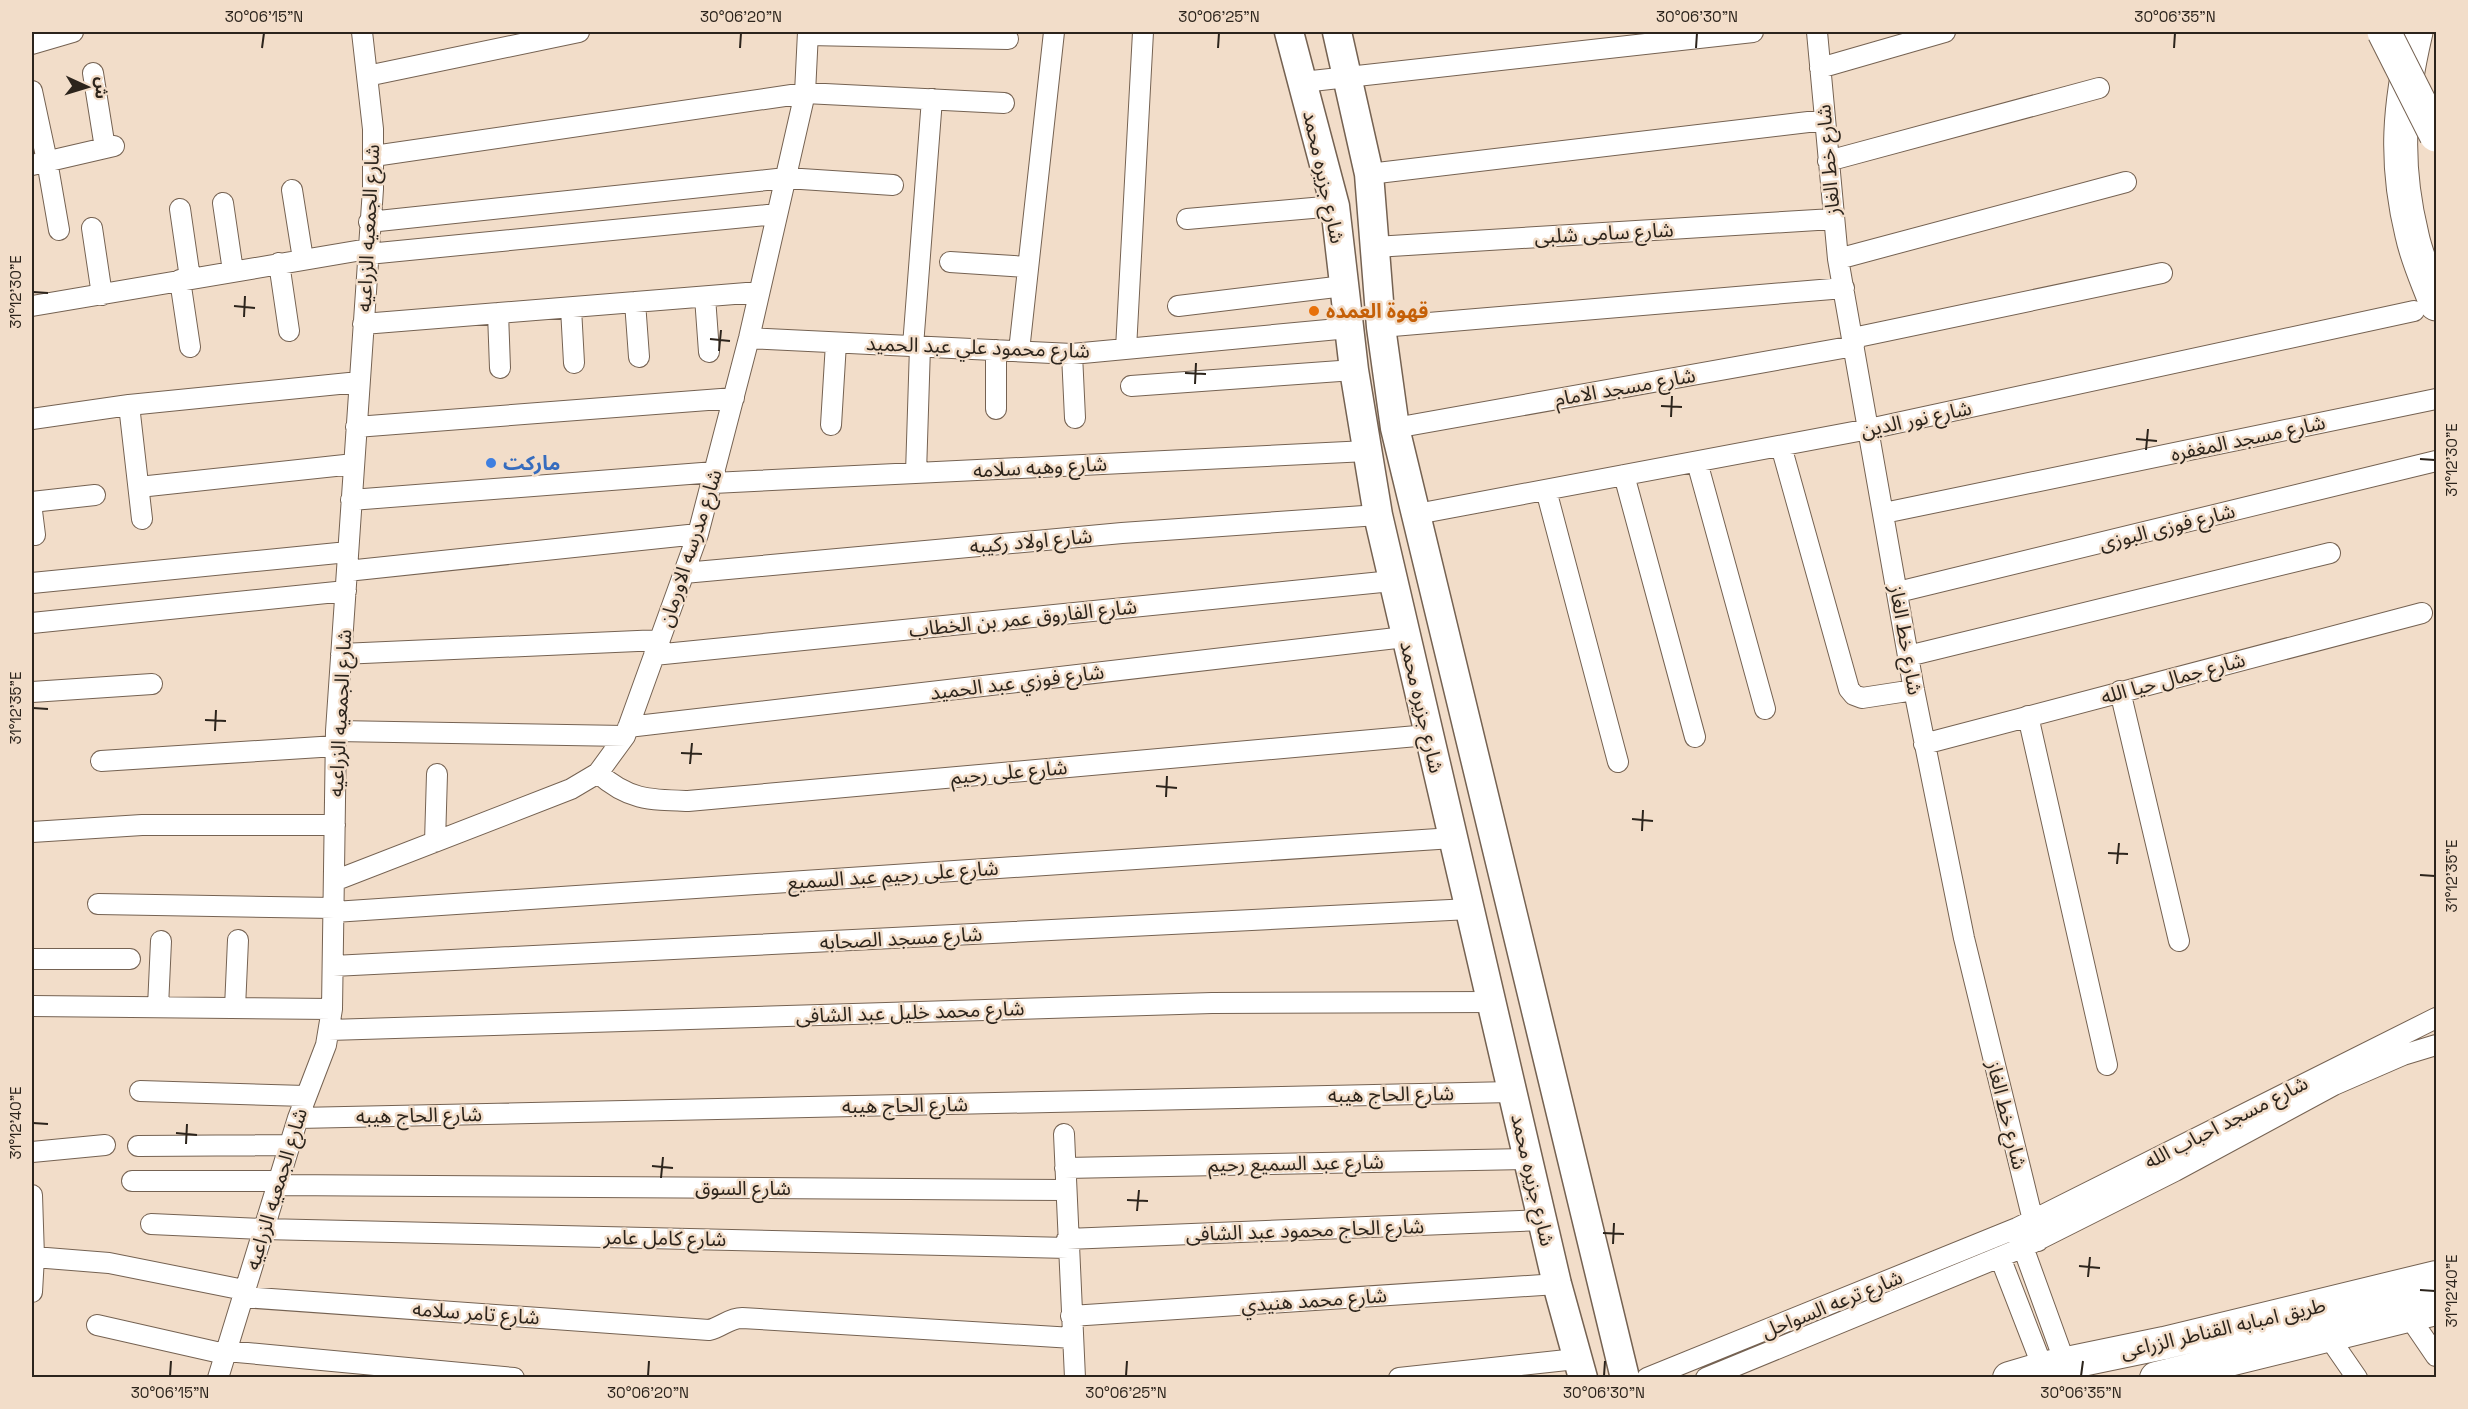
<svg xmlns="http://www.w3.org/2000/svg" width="2468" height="1409" font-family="'Space Grotesk','Noto Sans Arabic',sans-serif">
  <rect width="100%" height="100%" fill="#f2ddc9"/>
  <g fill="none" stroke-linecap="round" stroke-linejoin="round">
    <defs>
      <path id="minor" d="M1817,32L1838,259L1914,690L1964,938L2038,1241
        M808,35L1008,39
        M32,44L73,32
        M1820,68L1945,32
        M93,73L105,148
        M367,76L579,32
        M1303,82L1753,32
        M32,91L47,161L59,230
        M374,156L805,93L1004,103
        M1828,161L2099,88
        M32,165L114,146
        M1369,174L1825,120
        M292,190L303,259
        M223,203L233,271
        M180,209L190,278
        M1187,219L1335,206
        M369,222L786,178L893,185
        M92,228L102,295
        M1375,247L1833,219
        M368,254L777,214
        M1838,259L2126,182
        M950,262L1028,267
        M279,263L289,331
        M180,280L190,347
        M705,297L709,352
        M635,302L639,357
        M32,306L368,249
        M1178,306L1344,286
        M571,308L574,363
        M498,313L500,368
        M363,324L759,292
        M1381,327L1844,288
        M749,338L1072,354L1349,328
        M1853,338L2162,273
        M913,346L932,99
        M1126,349L1143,32
        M1019,351L1054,32
        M1072,354L1075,418
        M1131,386L1354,370
        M129,405L142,519
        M996,409V350
        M32,419L129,405L359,382
        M831,425L836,343
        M356,427L734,398
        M1395,428L1854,346
        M1781,446L1849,689L1854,695L1862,698L1914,690
        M1697,462L1765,709
        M916,473L920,347
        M1624,475L1695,737
        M713,483L1367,451
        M139,487L354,464
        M1546,490L1618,762
        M351,500L715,472
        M32,502L95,495
        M32,511L35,535
        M1884,513L2436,399
        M1417,514L1869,429L2414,311
        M347,571L698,534
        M684,573L1122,533L1378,515
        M32,583L348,552
        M1898,592L2436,461
        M32,623L346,591
        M341,654L660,640
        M654,655L1392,581
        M1908,656L2330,553
        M2120,691L2179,941
        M32,692L152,684
        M2028,716L2107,1065
        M628,727L1405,637
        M336,731L625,736
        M1924,744L2422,613
        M101,761L336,746
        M598,773C628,800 650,800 688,801L1428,735
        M32,832L142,825H335
        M435,842L437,774
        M334,881L571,789L598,773L625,736L698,534L749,338L805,93L808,32
        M98,904L334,908
        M334,912L1453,838
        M32,959H130
        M333,966L1470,909
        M32,1006L332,1009
        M158,1007L161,941
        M235,1008L238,940
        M329,1030L1212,1003L1492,1002
        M140,1091L305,1096
        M298,1118L1512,1092
        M1064,1134L1075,1378
        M138,1146L289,1145
        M32,1152L105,1145
        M1065,1168L1528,1159
        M132,1181H278
        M277,1185L1065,1190
        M32,1195L34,1257L32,1292
        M151,1224L263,1229L1068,1248
        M2019,1236L2065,1363
        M1067,1239L1542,1220
        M34,1257L109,1263L244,1290
        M2000,1257L2043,1368
        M242,1297L709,1330C722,1327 729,1318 742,1318L1073,1338
        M2408,1315L2436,1356
        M1071,1316L1557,1284
        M97,1325L225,1354
        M2328,1336L2357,1378
        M226,1351L514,1378
        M218,1378L298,1118L326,1045L332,1009L336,731L373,189V129L362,32
        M1399,1378L1576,1359
        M1647,1378L2017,1228L2436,1018
        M1706,1378L2024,1247L2175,1171L2334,1085L2403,1055L2436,1045"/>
      <path id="secondary" d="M1289,32L1335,206L1354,370L1378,515L1557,1284L1583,1378
        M1337,32L1369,174L1381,327L1395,428L1625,1378"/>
      <path id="primary" d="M2009,1378L2043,1368L2164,1343L2436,1277
        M2156,1378L2436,1309"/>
      <path id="motorway" d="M2416,32C2399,105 2394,161 2412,235C2417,259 2428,282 2436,304"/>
    </defs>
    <use href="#minor" stroke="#756252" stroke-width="22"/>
    <use href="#secondary" stroke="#756252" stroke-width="31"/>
    <use href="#primary" stroke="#756252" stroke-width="34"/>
    <use href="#motorway" stroke="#756252" stroke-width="35"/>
    <use href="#minor" stroke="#fff" stroke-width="20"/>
    <use href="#secondary" stroke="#fff" stroke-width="28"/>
    <use href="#primary" stroke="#fff" stroke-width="32"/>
    <use href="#motorway" stroke="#fff" stroke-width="33"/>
    <defs>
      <path id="motorway-bridge" d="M2384,32L2436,135"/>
    </defs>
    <use href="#motorway-bridge" stroke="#756252" stroke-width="35" stroke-linecap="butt"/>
    <use href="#motorway-bridge" stroke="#fff" stroke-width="33"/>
  </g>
  <path fill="none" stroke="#2c241c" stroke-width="2" d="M262,48L264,33M740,48L741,33M1218,48L1219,33M1696,48L1697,33M2174,48L2175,33M33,292L48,293M234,306L255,308M244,317L245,296M710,339L730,341M719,351L721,330M1185,373L1206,374M1195,384L1196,363M1661,406L1682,407M1671,417L1672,396M2136,439L2157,441M2146,450L2148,429M2420,459L2435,460M33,708L48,709M205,720L226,721M215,731L216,710M681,753L702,754M690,764L692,743M1156,786L1177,788M1166,797L1167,776M1632,819L1653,821M1642,831L1643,810M2108,853L2128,854M2117,864L2119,843M2420,875L2435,876M33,1123L48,1124M176,1133L197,1135M186,1144L187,1124M652,1166L673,1168M661,1178L663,1157M1127,1200L1148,1201M1137,1211L1139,1190M1603,1233L1624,1234M1613,1244L1614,1223M2079,1266L2100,1268M2088,1277L2090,1257M2420,1290L2435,1291M170,1376L171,1361M648,1376L649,1361M1126,1376L1127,1361M1604,1376L1605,1361M2081,1376L2083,1361"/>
  <circle fill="#e8710a" stroke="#f2ddc9" stroke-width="2" cx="1314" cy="311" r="6"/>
  <circle fill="#3f7fe0" stroke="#f2ddc9" stroke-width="2" cx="491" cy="463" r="6"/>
  <g text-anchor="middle" stroke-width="5" stroke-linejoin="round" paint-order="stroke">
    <g font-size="20" fill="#2c241c" stroke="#f2ddc9">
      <text transform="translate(1828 160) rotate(-95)" y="7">شارع خط الغاز</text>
      <text transform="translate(1324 177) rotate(78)" y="7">شارع جزيره محمد</text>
      <text transform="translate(368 228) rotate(-87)" y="7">شارع الجمعيه الزراعيه</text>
      <text transform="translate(1604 233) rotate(-3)" y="7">شارع سامى شلبى</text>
      <text transform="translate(978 347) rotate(2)" y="7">شارع محمود علي عبد الحميد</text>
      <text transform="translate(1625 387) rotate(-10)" y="7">شارع مسجد الامام</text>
      <text transform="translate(1916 419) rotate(-12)" y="7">شارع نور الدين</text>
      <text transform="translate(2248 438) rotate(-12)" y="7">شارع مسجد المغفره</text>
      <text transform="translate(1040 467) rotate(-3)" y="7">شارع وهبه سلامه</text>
      <text transform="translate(2167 527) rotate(-14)" y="7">شارع فوزى البوزى</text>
      <text transform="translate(1031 541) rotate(-5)" y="7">شارع اولاد ركيبه</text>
      <text transform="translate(690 548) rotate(-72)" y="7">شارع مدرسه الاورمان</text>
      <text transform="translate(1023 618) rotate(-6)" y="7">شارع الفاروق عمر بن الخطاب</text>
      <text transform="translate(1906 640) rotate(80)" y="7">شارع خط الغاز</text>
      <text transform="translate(2173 678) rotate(-15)" y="7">شارع جمال حيا الله</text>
      <text transform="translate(1017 682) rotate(-7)" y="7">شارع فوزي عبد الحميد</text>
      <text transform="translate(1422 707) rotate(77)" y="7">شارع جزيره محمد</text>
      <text transform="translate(340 713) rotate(-87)" y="7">شارع الجمعيه الزراعيه</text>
      <text transform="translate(1009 772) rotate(-5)" y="7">شارع على رحيم</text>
      <text transform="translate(893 875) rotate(-4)" y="7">شارع على رحيم عبد السميع</text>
      <text transform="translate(901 938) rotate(-3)" y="7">شارع مسجد الصحابه</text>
      <text transform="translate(910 1012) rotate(-2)" y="7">شارع محمد خليل عبد الشافى</text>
      <text transform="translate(1391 1094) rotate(-1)" y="7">شارع الحاج هيبه</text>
      <text transform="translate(905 1105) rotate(-1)" y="7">شارع الحاج هيبه</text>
      <text transform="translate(419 1115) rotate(-1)" y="7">شارع الحاج هيبه</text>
      <text transform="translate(2007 1115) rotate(76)" y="7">شارع خط الغاز</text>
      <text transform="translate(2226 1122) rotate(-27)" y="7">شارع مسجد احباب الله</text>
      <text transform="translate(1296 1163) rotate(-1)" y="7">شارع عبد السميع رحيم</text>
      <text transform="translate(1533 1180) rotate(77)" y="7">شارع جزيره محمد</text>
      <text x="743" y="1195">شارع السوق</text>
      <text transform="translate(276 1189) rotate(-73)" y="7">شارع الجمعيه الزراعيه</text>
      <text transform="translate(1305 1230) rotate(-2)" y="7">شارع الحاج محمود عبد الشافى</text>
      <text transform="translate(665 1238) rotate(1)" y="7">شارع كامل عامر</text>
      <text transform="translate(1314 1300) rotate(-4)" y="7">شارع محمد هنيدي</text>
      <text transform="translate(1832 1304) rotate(-22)" y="7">شارع ترعه السواحل</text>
      <text transform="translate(476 1313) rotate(4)" y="7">شارع تامر سلامه</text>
      <text transform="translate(2223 1328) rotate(-13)" y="7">طريق امبابه القناطر الزراعى</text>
    </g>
    <g font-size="20" font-weight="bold" fill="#c56008" stroke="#f2ddc9" text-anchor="start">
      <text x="1326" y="318">قهوة العمده</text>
    </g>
    <g font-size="20" font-weight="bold" fill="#366cbe" stroke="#f2ddc9" text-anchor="start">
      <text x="503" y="470">ماركت</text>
    </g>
  </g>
  <rect width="2468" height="1409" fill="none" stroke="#f2ddc9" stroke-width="66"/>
  <g transform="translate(87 87) rotate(94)" stroke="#f2ddc9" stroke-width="4.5" paint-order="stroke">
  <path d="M0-4.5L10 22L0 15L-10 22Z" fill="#2c241c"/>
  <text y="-9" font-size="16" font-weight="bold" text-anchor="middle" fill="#2c241c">ش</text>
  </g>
  <rect x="33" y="33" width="2402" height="1343" fill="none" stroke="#2c241c" stroke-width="2"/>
  <g font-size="15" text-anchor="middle" fill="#2c241c">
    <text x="264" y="22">30°06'15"N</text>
    <text x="741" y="22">30°06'20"N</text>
    <text x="1219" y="22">30°06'25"N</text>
    <text x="1697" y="22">30°06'30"N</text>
    <text x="2175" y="22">30°06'35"N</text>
    <text transform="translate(16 292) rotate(-90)" y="5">31°12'30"E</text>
    <text transform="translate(2452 460) rotate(-90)" y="5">31°12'30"E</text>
    <text transform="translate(16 708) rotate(-90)" y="5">31°12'35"E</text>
    <text transform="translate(2452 876) rotate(-90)" y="5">31°12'35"E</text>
    <text transform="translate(16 1123) rotate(-90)" y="5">31°12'40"E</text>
    <text transform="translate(2452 1291) rotate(-90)" y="5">31°12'40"E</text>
    <text x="170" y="1398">30°06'15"N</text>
    <text x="648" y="1398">30°06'20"N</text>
    <text x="1126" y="1398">30°06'25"N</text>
    <text x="1604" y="1398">30°06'30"N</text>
    <text x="2081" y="1398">30°06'35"N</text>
  </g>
</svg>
